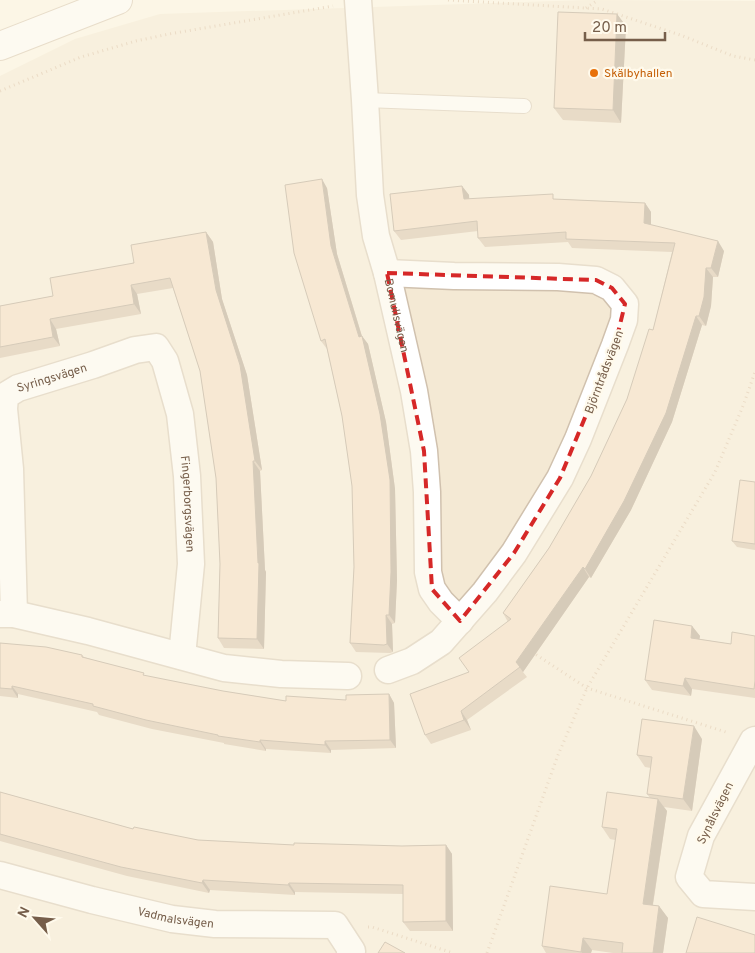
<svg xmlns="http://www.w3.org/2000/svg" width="755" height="953" font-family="Overpass,sans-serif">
  <rect width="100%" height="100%" fill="#fcf6e6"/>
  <path fill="#f4e9d4" d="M588,0L755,1V953H0V76L75,39L160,14Z"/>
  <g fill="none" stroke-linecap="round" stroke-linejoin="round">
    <defs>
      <path id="lane" d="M365,100L524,106"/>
      <g id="street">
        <path id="s1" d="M358,0L365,100L370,195L376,236L387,273L414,391L424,451L427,492L428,572L432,589L441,602L460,621"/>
        <path d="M387,273L454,276L558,277L596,280L612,288L625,304L624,320L615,345L578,439L560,478L514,553L485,592L441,642L412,661L388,670"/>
        <path d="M0,614H14L88,631L224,668L281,674L348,676"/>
        <path id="s2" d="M14,614L10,469L4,409L5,396L18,388L93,365L135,350L156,347L165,361L180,414L187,476L191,564L182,656"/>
        <path d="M755,740L753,741L701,836L689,877L703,894L755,897"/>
        <path id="s3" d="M0,875L92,900L172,919L215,924L335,925L352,951L350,953"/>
      </g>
      <path id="secondary" d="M0,46L118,0"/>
    </defs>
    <use href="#lane" stroke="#d0c1ae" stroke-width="16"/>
    <use href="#street" stroke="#d0c1ae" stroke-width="29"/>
    <use href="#secondary" stroke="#d1bfa9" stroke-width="30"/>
    <path stroke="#d7bba0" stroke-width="3" stroke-dasharray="1 4" stroke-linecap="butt" d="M448,0L602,9L683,36L733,56L755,60
      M586,8L598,0
      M0,91L81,57L136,41L169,34L333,6
      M532,652L587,688L729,733
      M368,927H372L453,953
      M487,953L558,755L587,688L715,472L743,406L755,372"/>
    <use href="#lane" stroke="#fff" stroke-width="14"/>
    <use href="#street" stroke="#fff" stroke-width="26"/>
    <use href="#secondary" stroke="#fff" stroke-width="28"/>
  </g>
  <path fill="#d0baa3" d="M617,14L626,26L621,123L563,120L554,108Z
    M462,186L469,195V199H556L645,203L651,212V225L724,251L718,277H713L711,306L706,326L702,325L672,422L631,510L591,578L589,577L523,672L527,677L467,720L471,730L431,744L425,735L469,672L508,622L503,613L549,548L591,476L627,399L653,330L672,252L572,248L568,242L485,247L478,238V231L401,240L394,231Z
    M327,188L337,254L362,336L368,344L386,422L395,489L397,580L395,623L392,624L393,652L390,653L356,652L350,643L354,567L352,486L342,416L327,349L321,341Z
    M206,232L213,242L222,299L247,375L262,470L260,471L265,570L266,572L264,649L224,648L218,638L220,564L216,478L200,371L173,288L137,294L141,314L56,329L60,346L0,358V306L53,296Z
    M755,482V550L737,547L732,541Z
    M692,626L700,636L699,639L731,644L755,636V698L692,689L691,696L652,690L645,680Z
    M0,643L82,655L84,657L146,676L223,691L286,701L346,700L389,694L394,703L396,748L331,750V753L266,749V751L224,744V743L152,729L99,715L97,712L18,694V698L0,696Z
    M702,739L692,811L664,807L667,811L653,905L659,906L668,918L663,953H613L592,950L591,953H546L542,946L607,894L615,840L610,839L602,827L650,798L647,794L651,768L645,767L637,755Z
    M0,792L133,829L198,840L294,845L402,846L446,845L452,854L453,931H410L403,922V894L295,892V895L210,890L209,893L127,876L0,841Z"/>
  <path fill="#a99784" d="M617,14L626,26L621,123L613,110Z
    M322,179L327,188L337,254L363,340L362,336L368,344L386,422L395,489L397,580L395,623L389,615L359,337L331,246Z
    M462,186L469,195L470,208L464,199Z
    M645,203L651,212V232L644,223Z
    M206,232L213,242L222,299L247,375L262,470L255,461L216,290Z
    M718,241L724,251L718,277L711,268Z
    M706,268L713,277L711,306L706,326L699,316Z
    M131,285L137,294L141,314L134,304Z
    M696,316L702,325L672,422L631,510L591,578L585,569Z
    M50,319L56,329L60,346L53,337Z
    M253,461L260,471L265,570L266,572L264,649L257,639L258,563Z
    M583,567L589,577L523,672L516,662Z
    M386,615L392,624L393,652L387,644Z
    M692,626L700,636L698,648L691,638Z
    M685,678L692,689L691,696L683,686Z
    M12,686L18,694V698L12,689Z
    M389,694L394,703L396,748L390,740Z
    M461,711L467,720L471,730L464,720Z
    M694,726L702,739L692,811L683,799Z
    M260,740L266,749V751L260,742Z
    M325,741L331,750V753L325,745Z
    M658,799L667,811L651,916L643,904Z
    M446,845L452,854L453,931L446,921Z
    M203,880L210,890L209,893L202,883Z
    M289,883L295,892V895L288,885Z
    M659,906L668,918L663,953H653Z
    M583,938L592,950L591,953H582L581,952Z"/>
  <path fill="#f2d8bd" stroke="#a99784" d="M558,12L617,14L613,110L554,108Z
    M322,179L331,246L359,337L362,336L380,414L390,480L391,572L389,615H386L387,644L384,645L350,643L354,567L352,486L342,416L325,339L321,341L294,253L285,185Z
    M462,186L464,199L553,194V199L645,203L644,223L718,241L711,268H706L704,297L699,316H696L666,413L624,501L585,569L583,567L516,662L520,667L461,711L464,720L425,735L410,694L469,672L459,658L511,619L503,613L549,548L591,476L627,399L649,329L653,330L675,243L566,239V232L478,238L477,221L394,231L390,194Z
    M206,232L216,290L240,365L255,461H253L258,563H259L257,639L218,638L220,564L216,478L200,371L170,278L131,285L134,304L50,319L53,337L0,347V306L53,296L50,278L134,263L131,245Z
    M740,480L755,482V544L732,541Z
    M654,620L692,626L691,638L731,644L732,632L755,636V681L754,689L685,678L683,686L645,680Z
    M0,643L46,647L82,655V657L144,673L143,675L223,691L286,701V696L346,700V695L389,694L390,740L325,741V745L260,740V742L218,736V735L146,720L93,706V704L12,686V689L0,688Z
    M642,719L694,726L683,799L647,794L652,757L637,755Z
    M0,792L133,829L134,827L198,840L294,845V843L402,846L446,845V921L403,922V885L289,883L288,885L203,880L202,883L121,867L0,834Z
    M607,792L658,799L643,904L659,906L653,953H622L623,943L583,938L581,952L542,946L550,886L607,894L617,829L602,827Z
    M697,917L755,935V953H686Z
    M385,942L405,953H378Z"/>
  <path d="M0 0H755V953H0ZM387,273L596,280L612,288L625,304L615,345L560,478L514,553L460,621L432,589L424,451Z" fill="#fcf6e6" fill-opacity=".55" fill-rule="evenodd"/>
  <path fill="none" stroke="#d62828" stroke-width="4" stroke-dasharray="10 6" stroke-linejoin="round" d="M387,273L596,280L612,288L625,304L615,345L560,478L514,553L460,621L432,589L424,451Z"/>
  <circle fill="#e8710a" stroke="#fffaec" stroke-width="2" cx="594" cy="73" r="5"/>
  <g text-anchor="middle" stroke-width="4.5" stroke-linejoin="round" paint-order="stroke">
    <g font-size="12" fill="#c56008" stroke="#fffaec" text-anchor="start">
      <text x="604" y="77">Skälbyhallen</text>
    </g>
    <g font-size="12" fill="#765e4a" stroke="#fffaec">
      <text dy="4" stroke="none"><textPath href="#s1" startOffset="319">Bomullsvägen</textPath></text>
      <text transform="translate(604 372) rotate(-69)" y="4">Björntrådsvägen</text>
      <text dy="4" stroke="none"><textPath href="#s2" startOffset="269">Syringsvägen</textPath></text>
      <text dy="4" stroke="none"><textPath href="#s2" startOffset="540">Fingerborgsvägen</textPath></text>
      <text transform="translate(715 813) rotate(-64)" y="4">Synålsvägen</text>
      <text dy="4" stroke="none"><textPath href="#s3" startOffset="181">Vadmalsvägen</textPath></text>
    </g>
  </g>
  <g transform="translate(35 918) rotate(297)" stroke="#fffaec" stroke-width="4" paint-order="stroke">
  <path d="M0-4L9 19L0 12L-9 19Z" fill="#765e4a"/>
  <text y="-8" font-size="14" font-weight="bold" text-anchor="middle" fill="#765e4a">N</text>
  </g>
  <path d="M585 32v8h80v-8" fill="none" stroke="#765e4a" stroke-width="2.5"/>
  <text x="592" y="32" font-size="15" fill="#765e4a" stroke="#fffaec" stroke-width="4" paint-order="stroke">20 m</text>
</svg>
